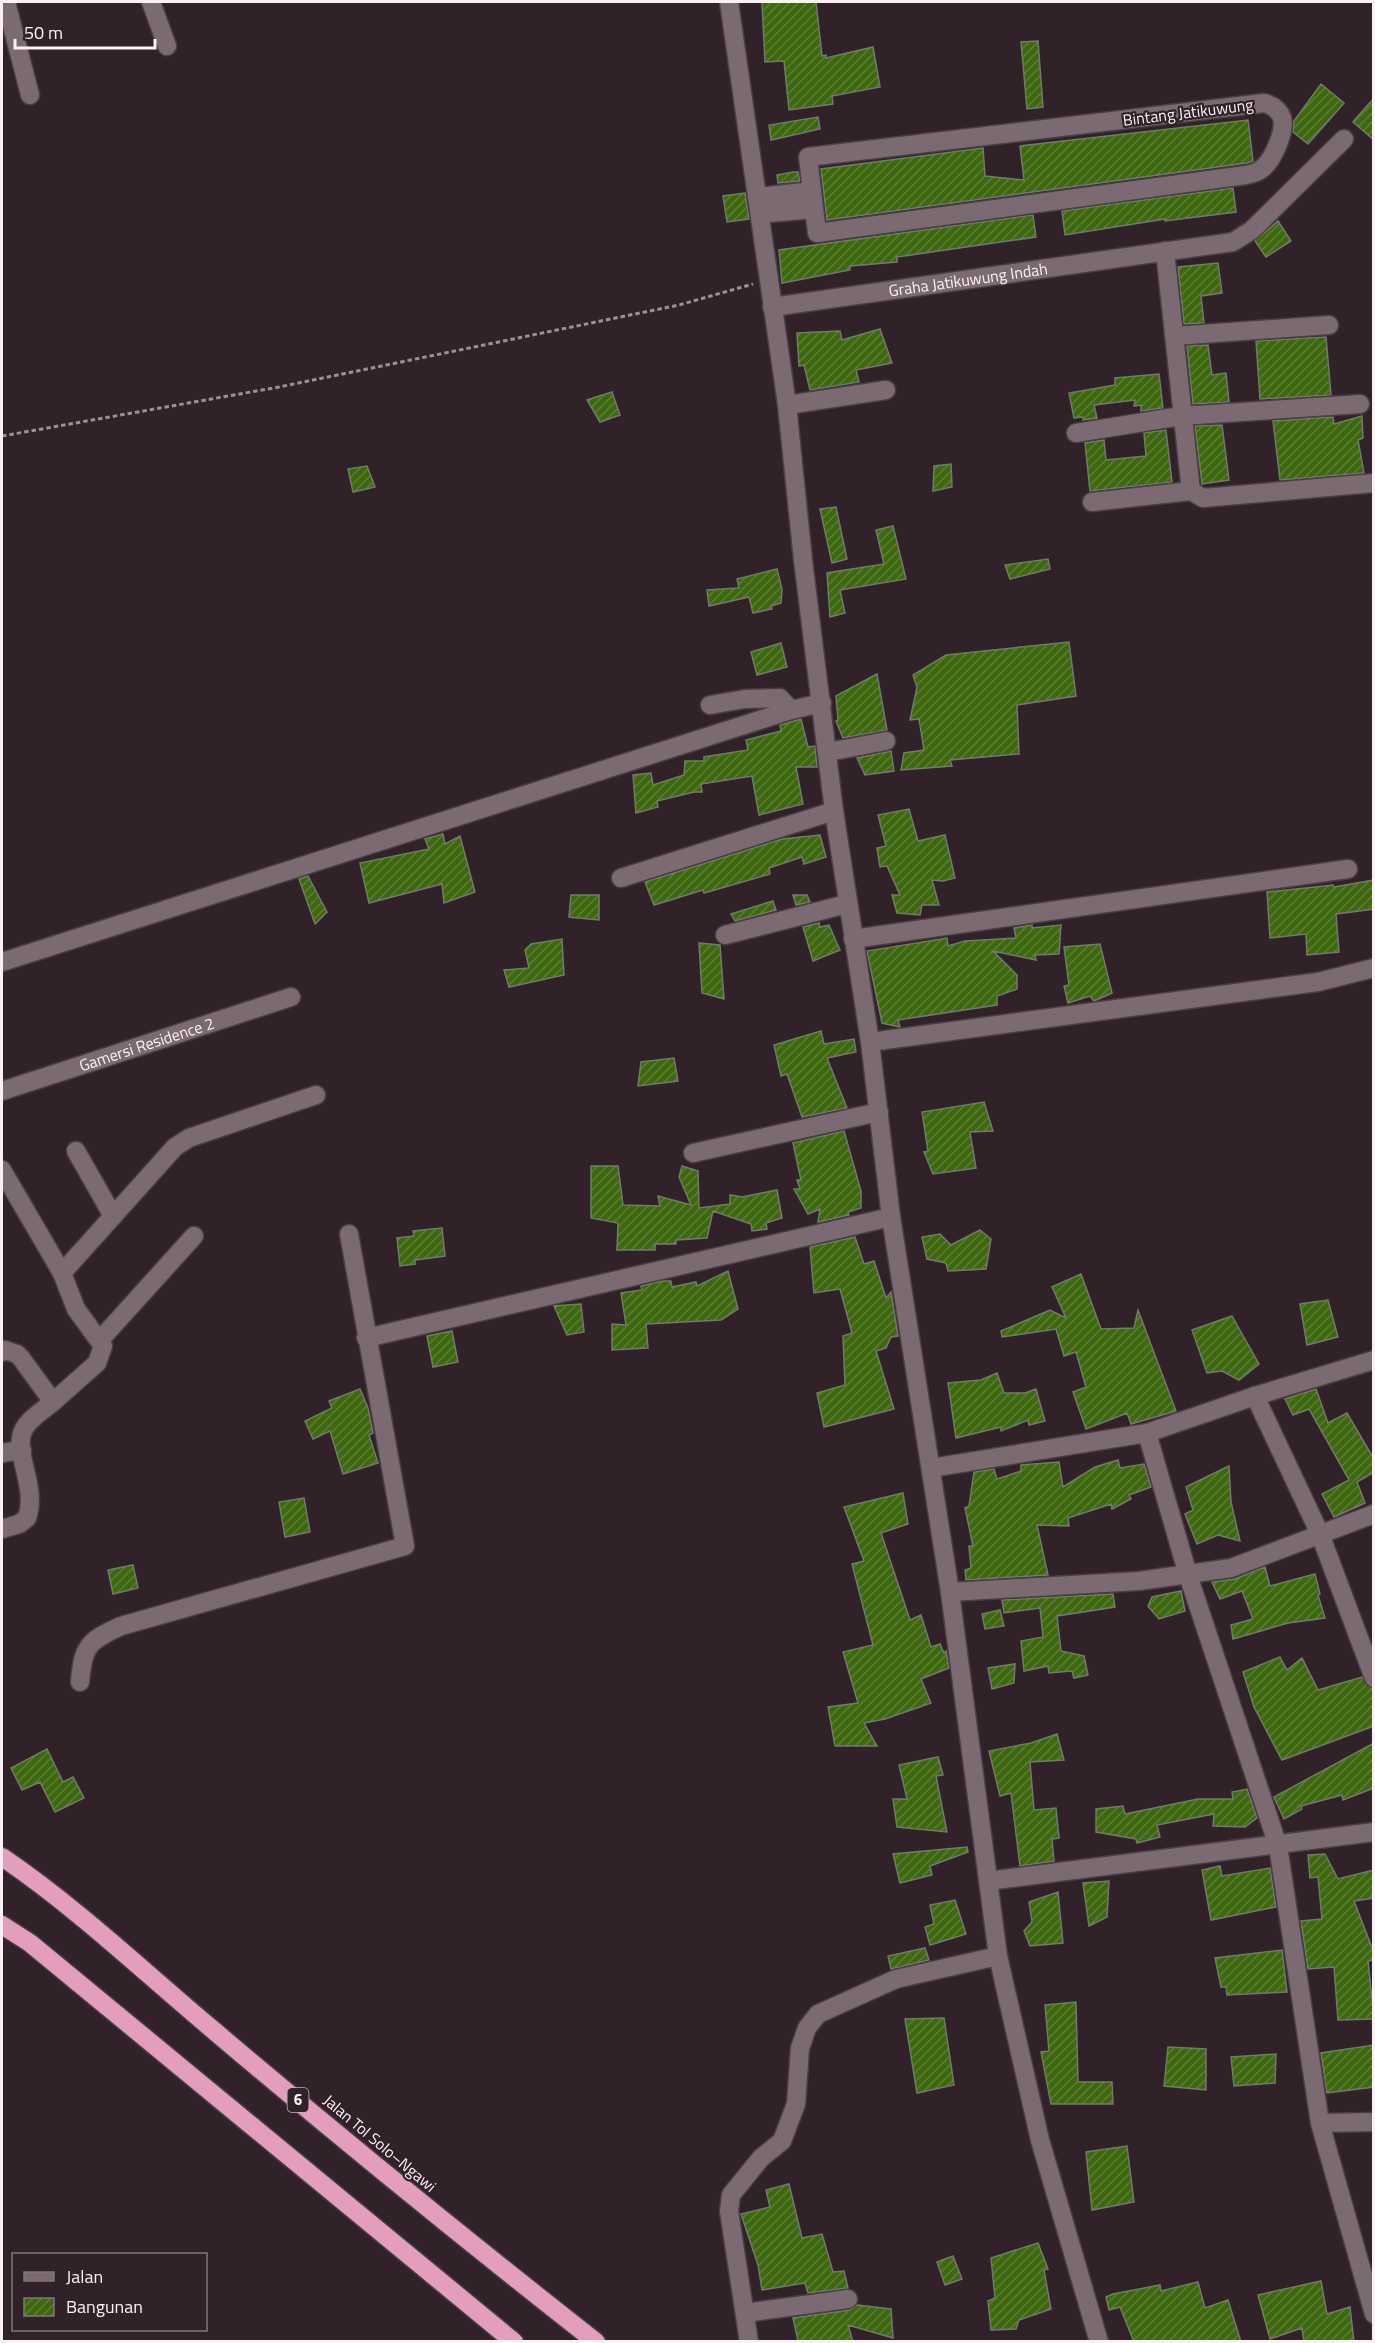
<svg xmlns="http://www.w3.org/2000/svg" width="1375" height="2343" font-family="'Titillium Web',sans-serif">
  <defs>
    <pattern id="building-hatch" width="6" height="6" patternUnits="userSpaceOnUse" patternTransform="scale(1.5)"><rect width="6" height="6" fill="#3e680f"/><path d="M-1 1l2-2M0 6l6-6M5 7l2-2" fill="none" stroke="#5b7e33"/></pattern>
  </defs>
  <rect width="100%" height="100%" fill="#312229"/>
  <path fill="url(#building-hatch)" stroke="#717b6b" stroke-width="1.5" d="M762,2H816L822,56L826,55V58L873,47L880,87L832,96L833,104L789,110L784,61L765,62Z
    M1038,41L1043,107L1027,109L1021,42Z
    M1321,84L1344,103L1308,144L1293,132L1294,121Z
    M1374,98V140L1353,122Z
    M818,117L820,129L771,140L769,125Z
    M1248,120L1253,161L1247,163L827,220L821,169L983,148L985,176L1024,180L1020,146Z
    M793,172H798L800,181L778,183L777,175Z
    M1233,188L1236,212L1165,221V219L1065,235L1062,211Z
    M745,193L749,219L727,222L723,196Z
    M1033,215L1036,237L897,257V262L850,266V270L782,283L779,250Z
    M1278,221L1291,241L1266,257L1255,241Z
    M1218,263L1222,293L1201,296L1204,323L1184,324L1178,267Z
    M880,329L892,363L856,370L859,382L810,390L804,365L799,366L797,333L840,331L842,340Z
    M1326,337L1331,395L1260,399L1256,341Z
    M1208,345L1212,375L1226,373L1229,402L1193,404L1187,346Z
    M1159,374L1163,408L1141,411V405L1134,406L1135,400L1094,405L1097,418L1083,420V417L1074,418L1069,393L1115,385V378Z
    M612,392L620,415L600,422L587,400Z
    M1362,416L1363,438L1358,440L1364,473L1280,480L1273,421L1333,417L1334,424Z
    M1222,425L1229,480L1202,484L1195,426Z
    M1166,430L1172,482L1090,491L1085,443L1104,440L1106,460L1146,456L1144,433Z
    M951,464L952,487L933,491L934,466Z
    M367,466L375,487L353,492L348,469Z
    M836,507L847,559L832,563L820,509Z
    M893,526L906,579L840,590L845,613L830,617L827,573L884,564L876,530Z
    M1048,559L1050,569L1010,579L1005,565Z
    M777,569L782,589L781,603L771,606L772,609L753,613L749,597L709,606L707,590L739,588L737,579Z
    M1069,642L1076,696L1017,705L1019,754L950,760L952,766L901,770L904,753L924,750L919,719L910,720L917,687L913,675L946,655Z
    M781,643L787,667L757,675L751,652Z
    M877,674L887,730L843,738L836,721L838,720L836,696Z
    M801,719L808,747L815,746L817,767H796L803,804L759,815L752,776L701,784L702,792H694L657,801L658,807L636,813L633,775L651,773L653,785L684,775L685,761H704V757L748,750L746,740L781,731L780,725Z
    M891,751L894,771L865,775L857,758Z
    M909,809L918,841L945,835L955,878L943,881L932,880L939,905H922L920,915L897,913L892,895H900L887,866L880,867L877,848L886,846L878,815Z
    M443,834L445,844L460,836L475,892L444,903L442,884L369,903L360,863L429,849L425,839Z
    M820,835L826,857L804,864L802,857L769,868L770,874L704,893L703,890L654,905L645,882L782,839Z
    M308,876L327,912L315,924L299,879Z
    M1374,880V909L1336,914L1339,952L1307,955L1306,934L1270,938L1267,892L1333,885L1334,887Z
    M571,895H599V920L569,917Z
    M793,895H807L810,902L796,905Z
    M773,901L776,910L735,921L731,914Z
    M819,923L820,927L829,925L840,950L813,961L803,927Z
    M1032,925V928L1061,925L1059,954L1035,955L1036,960L993,951L1017,975V989L997,996V1005L898,1020L900,1027L882,1023L867,951L947,938L948,946L965,941L1016,938L1014,928Z
    M562,939L564,975L509,987L504,970L529,968L525,950L531,944Z
    M699,943L720,945L724,999L702,993Z
    M1100,944L1112,993L1094,1001L1090,996L1068,1003L1064,986L1069,985L1064,947Z
    M821,1031L824,1044L854,1039L856,1052L827,1058L847,1108L802,1117L787,1074L781,1076L774,1045Z
    M674,1058L678,1081L638,1086L641,1062Z
    M984,1102L993,1131L970,1132L976,1168L933,1174L924,1152L928,1151L922,1112Z
    M844,1131L861,1191V1208L848,1212L849,1215L818,1222L820,1209L808,1214L794,1189H800L797,1180H801L793,1143Z
    M591,1166H618L623,1205L660,1206L658,1196L691,1205L679,1177L682,1166L698,1171L699,1208L730,1204V1195L742,1197L777,1190L782,1218L766,1223L767,1229L752,1231L751,1224L713,1211L707,1238L676,1240V1244H655V1250H617L618,1223L591,1218Z
    M442,1228L445,1256L415,1260V1264L400,1266L397,1238L414,1236L413,1231Z
    M980,1230L991,1239L986,1269L948,1271L946,1263L927,1259L922,1237L940,1234L951,1245Z
    M855,1237L864,1264L874,1261L886,1298L891,1292L898,1336L891,1337L886,1348L876,1351L894,1409L824,1427L817,1393L845,1385L843,1336L852,1333L840,1289L814,1293L810,1247Z
    M728,1271L738,1309L721,1320L646,1324L648,1348L612,1350V1324L626,1325L621,1293L642,1290L641,1286L662,1281H671L672,1287L696,1282L697,1286Z
    M1081,1274L1101,1329L1134,1328L1138,1310L1176,1411L1131,1424L1127,1413L1086,1429L1073,1392L1086,1387L1076,1352L1064,1356L1056,1329L1002,1337L1001,1331L1050,1310L1066,1318L1052,1287Z
    M1328,1300L1338,1337L1307,1345L1300,1304Z
    M581,1304L584,1332L567,1335L554,1306Z
    M1232,1316L1259,1364L1239,1380L1222,1371L1207,1373L1192,1330Z
    M452,1331L458,1362L433,1367L427,1336Z
    M997,1373L1004,1393H1025L1036,1389L1045,1421L1029,1425L1028,1420L1001,1431V1427L956,1438L948,1383L981,1380Z
    M360,1389L368,1408L373,1433L369,1435L378,1463L343,1474L330,1431L313,1439L305,1421L332,1408L329,1401Z
    M1316,1389L1328,1423L1347,1413L1374,1459V1472L1357,1482L1365,1503L1334,1517L1322,1494L1349,1480L1309,1409L1293,1415L1285,1399Z
    M1118,1460L1120,1468L1144,1464L1151,1487L1129,1495L1131,1499L1112,1509L1111,1504L1068,1518L1069,1526L1037,1525L1048,1575L966,1580L965,1570L971,1568L969,1546H973L965,1508L969,1506L974,1472L994,1469L997,1479L1021,1471V1465L1059,1462L1063,1487L1095,1467Z
    M1229,1466L1231,1502L1240,1541L1218,1535L1197,1544L1185,1514L1193,1510L1186,1487Z
    M903,1493L908,1524L881,1533L910,1620L921,1615L931,1647L940,1644L944,1653L946,1651L949,1668L921,1679L931,1703L885,1719L864,1723L877,1746H835L828,1707L858,1703L843,1652L873,1645L852,1564L864,1561L844,1507Z
    M304,1498L310,1532L285,1537L279,1502Z
    M133,1565L138,1588L113,1594L108,1570Z
    M1265,1567L1270,1586L1315,1574L1320,1594L1318,1595L1325,1618L1288,1623L1233,1639L1231,1625L1253,1619L1242,1591L1220,1599L1212,1582L1235,1579Z
    M1181,1591L1185,1611L1159,1619L1148,1606L1152,1597Z
    M1113,1594L1115,1607L1057,1616L1061,1651L1084,1656L1088,1675L1074,1678L1072,1671L1049,1673L1048,1666L1024,1671L1021,1641L1043,1637L1040,1608L1004,1613L1002,1600Z
    M1000,1610L1004,1626L985,1629L982,1614Z
    M1280,1657L1287,1670L1302,1658L1318,1690L1362,1677L1374,1692V1726L1282,1760L1254,1707L1243,1672Z
    M1015,1664L1014,1683L992,1689L988,1668Z
    M1057,1734L1064,1760L1030,1762L1034,1810L1056,1808L1059,1838L1052,1839L1054,1861L1020,1866L1011,1793L1000,1796L989,1751L1031,1743Z
    M1374,1743V1788L1343,1800L1342,1795L1301,1806L1302,1809L1284,1819L1274,1797Z
    M47,1749L63,1782L73,1777L84,1798L55,1812L40,1782L22,1790L11,1768Z
    M938,1757L943,1775L936,1776L947,1832L897,1827L893,1799H907L899,1765Z
    M1247,1789L1257,1818L1245,1827L1213,1826L1214,1814L1157,1825L1160,1837L1137,1843L1136,1839L1096,1832V1809L1123,1806L1125,1814L1198,1799H1233L1232,1792Z
    M967,1847L968,1852L930,1866L932,1875L900,1883L893,1854Z
    M1325,1854L1338,1879L1374,1870V1898L1354,1901L1374,1953V1960L1368,1961L1374,2019L1338,2020L1334,1967L1308,1969L1301,1921L1322,1919L1318,1877L1310,1878L1308,1855Z
    M1220,1866L1222,1876L1270,1868L1276,1907L1211,1920L1202,1870Z
    M1109,1881L1107,1917L1089,1926L1083,1883Z
    M1058,1892L1063,1943L1030,1946L1024,1931L1032,1922L1029,1902Z
    M955,1900L966,1934L930,1945L925,1927L934,1924L930,1905Z
    M925,1948L929,1960L891,1969L888,1956Z
    M1282,1950L1287,1992L1227,1995L1226,1987H1221L1215,1958Z
    M1076,2002L1078,2082H1112L1113,2104H1051L1041,2052L1049,2051L1045,2005Z
    M944,2018L954,2085L917,2093L905,2019Z
    M1374,2045V2087L1327,2093L1321,2053Z
    M1168,2047L1206,2049V2090L1164,2086Z
    M1276,2054L1275,2083L1234,2086L1231,2057Z
    M1127,2146L1134,2202L1092,2210L1086,2152Z
    M789,2184L802,2238L822,2234L833,2272L844,2271L848,2288L808,2293L805,2283L762,2290L758,2265L741,2214L770,2207L766,2190Z
    M1038,2243L1048,2269L1044,2270L1051,2309L1019,2320L1016,2329L991,2330L988,2301L995,2298L991,2258Z
    M953,2256L962,2279L945,2285L937,2262Z
    M1321,2281L1327,2314L1350,2307L1354,2342H1304L1302,2328L1270,2339L1258,2295Z
    M1198,2282L1205,2308L1228,2300L1241,2342H1134L1120,2307L1109,2310L1106,2297L1113,2294L1160,2285L1161,2291Z
    M857,2305L891,2309L893,2338L848,2325L853,2342L798,2341L793,2318L850,2310Z"/>
  <g fill="none" stroke-linecap="round" stroke-linejoin="round">
    <defs>
      <g id="minor">
        <path d="M6,2L30,95"/>
        <path d="M151,2L167,46"/>
        <path d="M729,2L787,405L803,560L834,811L870,1042L891,1217L950,1592L998,1956L1040,2140L1099,2342"/>
        <path d="M1264,103C1272,105 1279,109 1282,118C1286,131 1272,163 1260,170C1256,173 1250,174 1246,175L817,233L808,157Z"/>
        <path d="M758,197L812,191"/>
        <path d="M760,214L814,209"/>
        <path d="M1165,251L1191,491L1203,498L1374,483"/>
        <path id="s1" d="M772,307L1233,242L1252,230L1344,139"/>
        <path d="M1174,336L1329,325"/>
        <path d="M787,405L886,390"/>
        <path d="M1076,433L1181,416L1360,404"/>
        <path d="M1092,502L1191,491"/>
        <path d="M710,705L745,699L780,698L791,710"/>
        <path d="M828,752L886,741"/>
        <path d="M621,878L834,811"/>
        <path d="M725,935L847,904"/>
        <path d="M853,939L1348,869"/>
        <path d="M2,962L791,710L822,703"/>
        <path d="M870,1042L1318,982L1374,968"/>
        <path id="s2" d="M2,1091L291,997"/>
        <path d="M76,1151L113,1216"/>
        <path d="M693,1153L879,1112"/>
        <path d="M2,1170L62,1273L76,1309L103,1346L97,1363L53,1402L21,1358L17,1354L5,1350L2,1352"/>
        <path d="M62,1273L175,1147L189,1138L316,1095"/>
        <path d="M366,1338L891,1217"/>
        <path d="M100,1340L194,1236"/>
        <path d="M1255,1396L1320,1534L1374,1678"/>
        <path d="M1147,1433L1188,1575L1278,1846L1320,2123L1374,2314"/>
        <path d="M2,1453L22,1450"/>
        <path d="M931,1468L1147,1433L1255,1396L1374,1360"/>
        <path d="M2,1529L19,1524L27,1518C38,1487 13,1453 23,1431C28,1419 44,1410 53,1402"/>
        <path d="M950,1592L1139,1581L1231,1568L1374,1514"/>
        <path d="M80,1682C83,1646 88,1641 121,1626L405,1546L349,1234"/>
        <path d="M988,1881L1374,1832"/>
        <path d="M1320,2123L1374,2122"/>
        <path d="M745,2313L848,2299"/>
        <path d="M749,2342L729,2211L731,2195L761,2158L782,2141L796,2104L800,2048L807,2028L818,2014L896,1979L998,1956"/>
      </g>
      <path id="highway" d="M2,1857C77,1908 143,1971 212,2029C338,2136 466,2240 596,2342
        M2,1925L30,1943L514,2342"/>
    </defs>
    <use href="#minor" stroke="#4a3e44" stroke-width="21"/>
    <use href="#highway" stroke="#4a3e44" stroke-width="21"/>
    <path stroke="#9c8f95" stroke-width="3" stroke-dasharray="4.5 3" stroke-linecap="butt" d="M2,436L279,387L679,305L753,284"/>
    <use href="#minor" stroke="#7c6a72" stroke-width="18"/>
    <use href="#highway" stroke="#e39dbd" stroke-width="18"/>
  </g>
  <g text-anchor="middle" stroke-width="4.5" stroke-linejoin="round" paint-order="stroke">
    <rect fill="#312229" stroke="#beb3b8" stroke-width="1.5" x="287.5" y="2088" width="21" height="24" rx="4.5"/>
    <g font-size="15" font-weight="bold" fill="#fbf1f5">
      <text x="298" y="2105">6</text>
    </g>
    <g font-size="16" fill="#fbf1f5" stroke="#312229">
      <text transform="translate(1188 112) rotate(-7)" y="6">Bintang Jatikuwung</text>
      <text dy="6" stroke="none"><textPath href="#s1" startOffset="198">Graha Jatikuwung Indah</textPath></text>
      <text dy="6" stroke="none"><textPath href="#s2" startOffset="152">Gamersi Residence 2</textPath></text>
      <text transform="translate(380 2143) rotate(40)" y="6">Jalan Tol Solo–Ngawi</text>
    </g>
  </g>
  <rect width="1375" height="2343" fill="none" stroke="#fbf1f5" stroke-width="6"/>
  <rect x="12" y="2253" width="195" height="78" fill="#312229" stroke="#82757b" stroke-width="1.5"/>
  <rect x="24" y="2272" width="30" height="9" fill="#7c6a72" stroke="#82757b" stroke-width="1.5"/>
  <text x="66" y="2283" font-size="18" fill="#fbf1f5">Jalan</text>
  <rect x="24" y="2298" width="30" height="18" fill="url(#building-hatch)" stroke="#82757b" stroke-width="1.5"/>
  <text x="66" y="2313" font-size="18" fill="#fbf1f5">Bangunan</text>
  <path d="M15 39v9h140v-9" fill="none" stroke="#fbf1f5" stroke-width="3"/>
  <text x="24" y="39" font-size="18" fill="#fbf1f5" stroke="#312229" stroke-width="4.5" paint-order="stroke">50 m</text>
</svg>
